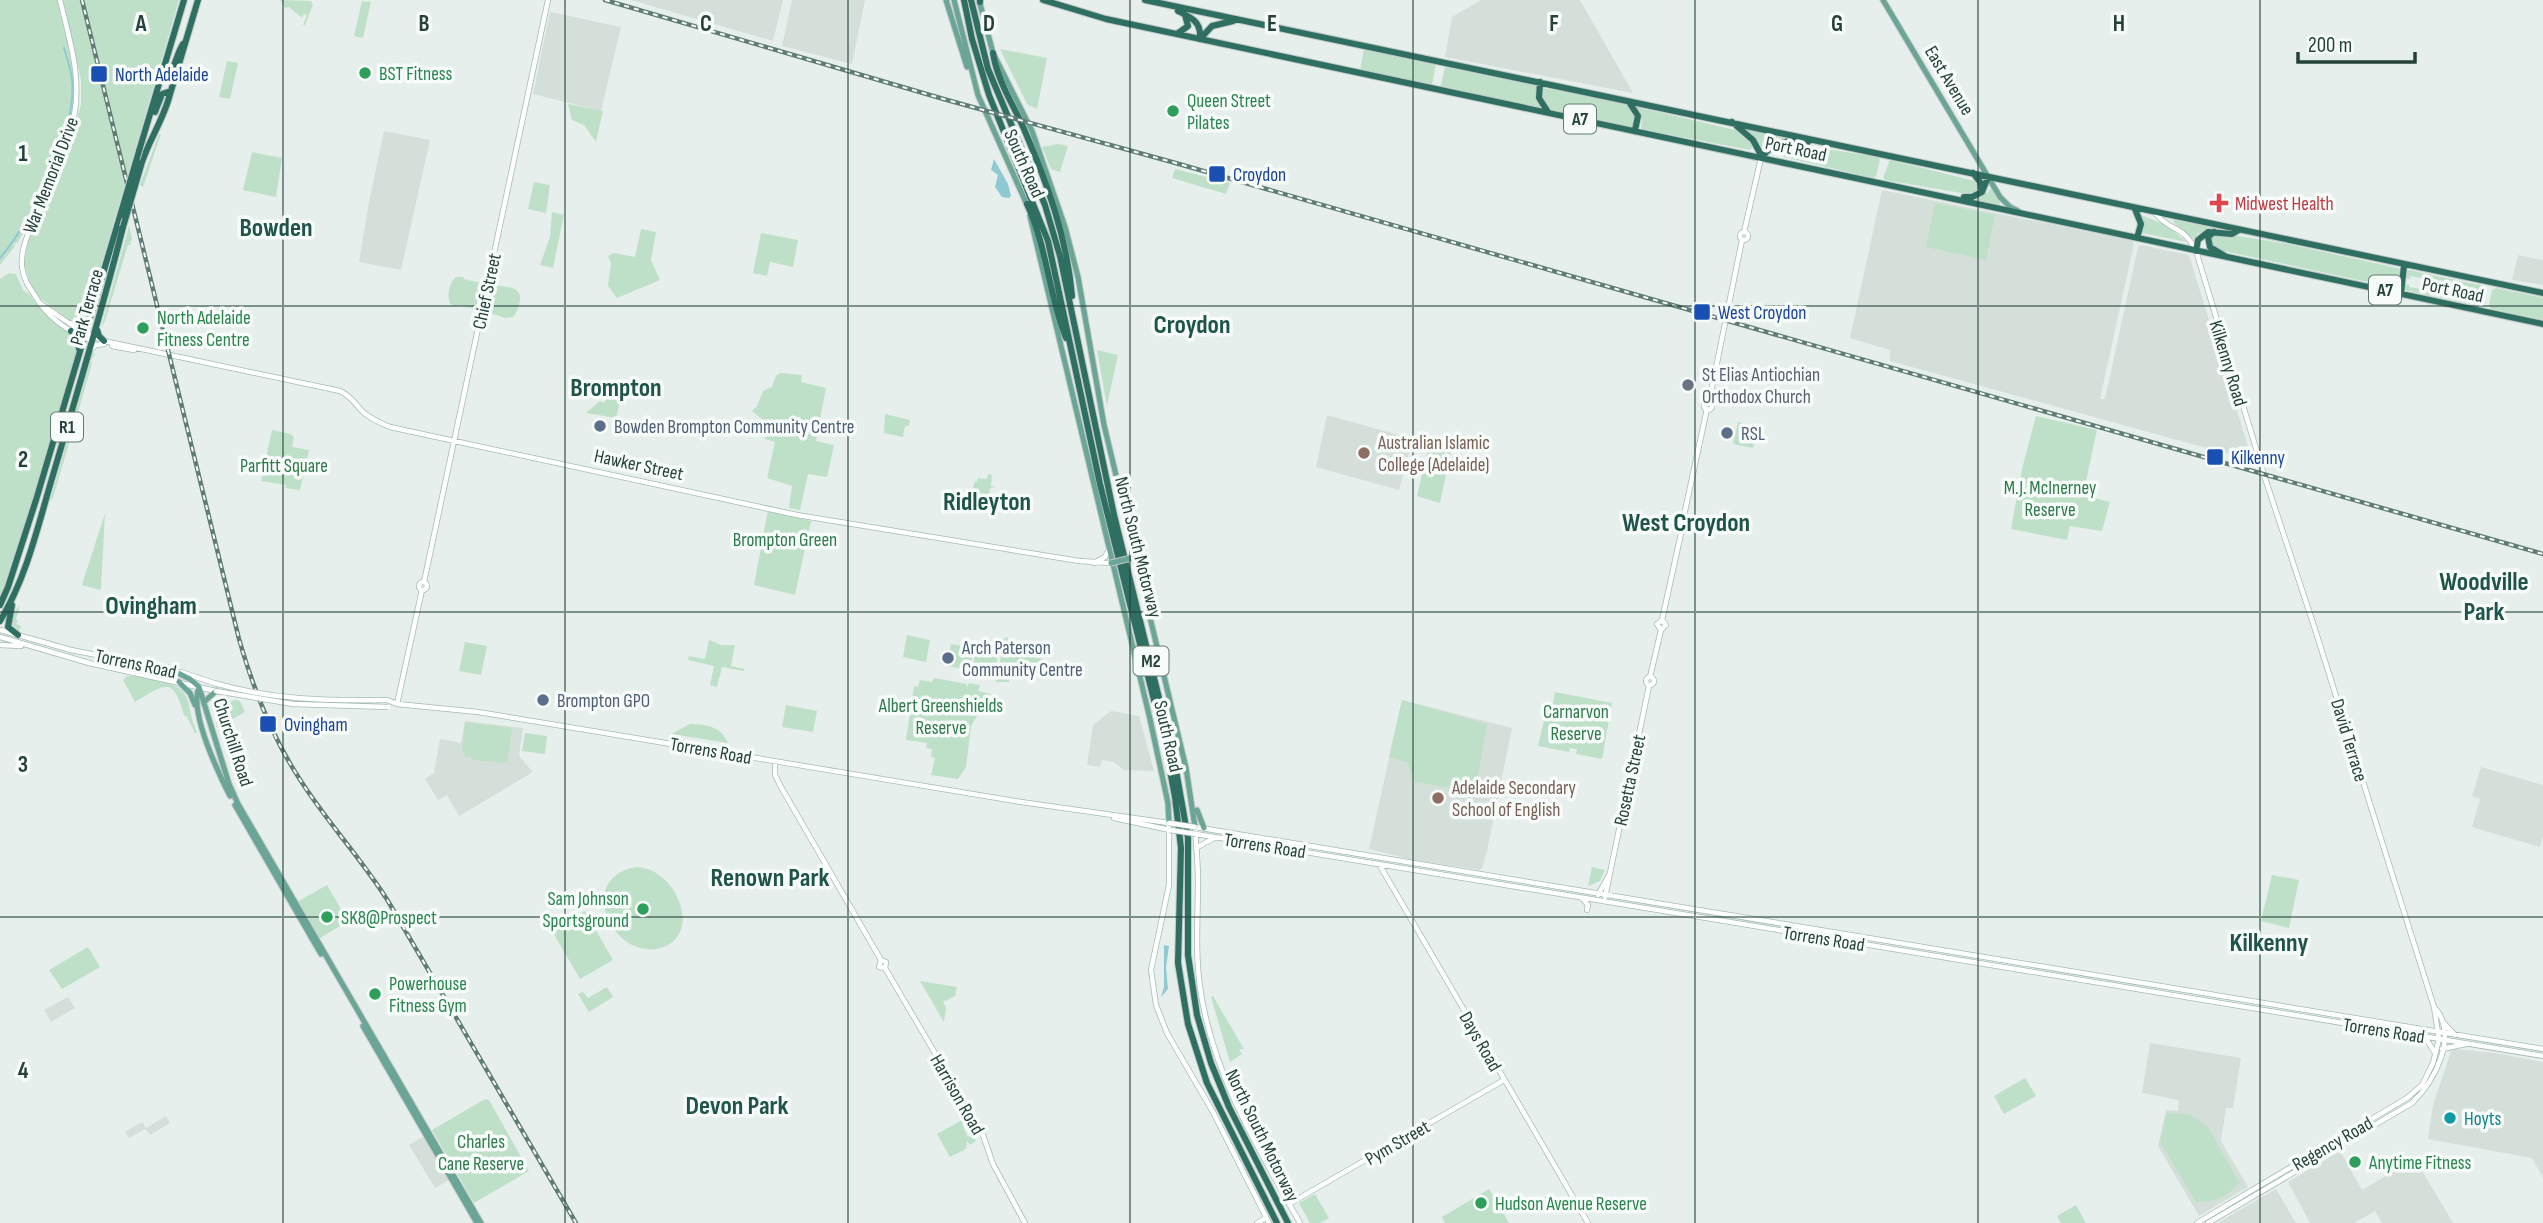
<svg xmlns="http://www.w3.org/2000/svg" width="2543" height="1223" font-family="'Sofia Sans Condensed',sans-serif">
  <rect width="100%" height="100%" fill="#e6efeb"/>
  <path fill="#d4dfda" d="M631,0H783L773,41Z
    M792,0H865L852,64L782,46Z
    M1481,0H1580L1633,93L1445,57L1452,17Z
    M550,12L621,27L601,111L533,94Z
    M384,131L430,140L401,270L359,262L369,202Z
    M1882,190L2132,241L2134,244L2100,399H2105L2138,247L2141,245L2189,255L2250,453V460L1890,361V350L1850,338Z
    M2518,255L2543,260V285L2512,280Z
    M1327,415L1413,439L1399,490L1316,467Z
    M1402,700L1512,728L1487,851L1482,868L1480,870L1409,859L1369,849Z
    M1111,711L1139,716L1154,771L1124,770L1114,762L1102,760L1100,767L1087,765L1093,725Z
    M465,721L523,728L519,756L533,772L459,816L447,795L438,800L425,779L434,773L440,739L461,743Z
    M2481,767L2543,785V836L2540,847L2472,827L2480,799L2472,796Z
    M68,997L75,1008L51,1022L44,1010Z
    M2150,1043L2241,1058L2233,1108H2226L2221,1141L2248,1187L2199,1216L2158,1146L2166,1110L2178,1111L2179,1100L2142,1093Z
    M2455,1049L2495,1053L2543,1062V1178L2532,1158L2428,1139L2433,1105L2451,1051Z
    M166,1116L170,1123L150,1135L145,1129L129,1138L125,1132L142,1122L146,1128Z
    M426,1135L451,1179L435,1188L409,1145Z
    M2340,1151L2362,1190L2415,1159L2453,1223H2382L2375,1211L2354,1223H2310L2288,1182Z
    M2276,1189L2296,1223H2217Z"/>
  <path fill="#bfe0c8" d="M0,0H57C63,28 75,57 75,85C77,138 43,197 18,242L14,244L15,246L0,265Z
    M63,0H179L86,317L77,323L71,321L37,296L31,288L24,263L29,238L65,161L81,104V80Z
    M280,0L311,1L313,5L305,25H303L307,15L303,14L302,18L289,7L285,8Z
    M362,1L371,2L363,38L354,36Z
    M1000,49L1047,58L1037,109L1027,104Z
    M1364,49L1436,64L1432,85L1360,71Z
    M227,61L238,63L230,99L219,97Z
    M1445,67L1537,86L1543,109L1441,86Z
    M1542,88L1621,101L1633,108L1637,116L1633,128L1552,111L1542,97Z
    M568,104L603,111L596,142L584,125L572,120Z
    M1637,107L1739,131L1758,148L1752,147L1750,150L1641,129L1642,120Z
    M1748,130L1782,137L1766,148H1762Z
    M159,134H161L143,187L140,185Z
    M1788,143L1878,157L1880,160L1876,176L1873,178L1784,157L1780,154L1779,148Z
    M1058,144L1068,146L1060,172L1051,169L1042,147Z
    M252,152L282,158L276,197L243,190Z
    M1890,160L1975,181L1978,184L1977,191L1967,194L1885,180L1883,178Z
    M1175,169L1230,183L1226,194L1172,178Z
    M534,182L550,185L546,213L528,209Z
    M1989,189H1993L2001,205L1975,200L1985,192L1988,193Z
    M1935,203L1995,215L1986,260L1926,247Z
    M552,212L564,215L553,268L540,265L550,237Z
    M2141,215L2166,225L2187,242L2142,233Z
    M2174,220L2213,228L2201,234L2198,233L2195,240L2173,222Z
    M129,226L132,238L130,245H128L105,321L101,328Z
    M641,229L656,232L651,260L660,280L617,298L608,286L611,264L608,256L614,253L635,257Z
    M761,233L798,240L793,267L770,262L767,276L753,273Z
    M2219,233L2288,244L2397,268L2401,271L2399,286L2396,288L2215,249L2212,246L2211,237Z
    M2409,270L2484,286L2487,289L2484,304L2480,306L2405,290V286L2409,284V287L2474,298L2475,289L2411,276L2410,279L2406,278V272Z
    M9,273L16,274L23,290L29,294L38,305L72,334L77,352L11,570L0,598V279Z
    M456,277H463L464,279L481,283L476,309L458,305L456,307L450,304C447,295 449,283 456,277Z
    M493,285C504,288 521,284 520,300C519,307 517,312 513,317L505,318L487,312Z
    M2496,288L2543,298V320L2491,309L2489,305L2492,290Z
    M1097,350L1118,355L1107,406Z
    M93,353L95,354L91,361L92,364L53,498L50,501Z
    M780,373L802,375L801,382L826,388L816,441L834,445L827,477L808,474L800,510L789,508L792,486L767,478L775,442L765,439L766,422L752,411L757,406L763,391L772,387L776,376Z
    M607,398L620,401L616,418L586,413L600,401L604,403Z
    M885,414L910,420L909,426H905L903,437L884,433Z
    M2036,416L2097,430L2083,495L2110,502L2102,531L2070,526L2067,540L2011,529L2022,469Z
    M1738,422L1758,427L1753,448L1733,444Z
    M272,430L291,434L294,437L292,447L309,450L300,490L285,488L286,485L261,481Z
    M1429,445L1451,451L1440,503L1417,496Z
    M988,474L992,475L991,486L996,487L990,488L988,502H983L984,497L976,496L975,502L969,501L975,481L977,482L978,478L987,479Z
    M48,510L16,619L18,621L16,624L21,626L19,631L13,625V614L20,605Z
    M768,510L811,521L795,595L754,585Z
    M105,513L101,589L100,590L82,585Z
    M907,635L930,640L926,662L903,657Z
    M1008,637L1006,653L1043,659L1041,669L1012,665L1009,682H996L1002,651L987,648L1002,639Z
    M709,640L721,645H735L731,666L744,669V671L722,667L717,687L710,685L714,666L688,660L689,656L705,659Z
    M465,642L487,646L481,675L459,671Z
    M951,644L974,648L970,670L947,666Z
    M976,648L998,653L994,675L972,670Z
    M127,676C142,676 174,679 184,693C190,702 189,709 192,718C193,724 196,728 197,733H195L187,717L184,715C173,676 165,684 135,702L123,680Z
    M934,678L967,684L966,689L969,683L980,685L978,691L991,694L971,726L966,767L958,779L931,775L935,758L931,757L932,749L926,748L927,743L906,740L914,686L918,687L920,680L932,682Z
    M1555,692L1612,703L1602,759L1576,754L1577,749L1570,748L1569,752L1538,746L1545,716L1550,717Z
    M234,700L240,701L245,712L217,728L216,722L218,721L220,707L222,716H224L227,704Z
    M1402,700L1487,724L1477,782H1472L1469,791L1415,782L1407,762L1389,757Z
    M786,705L817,711L813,732L782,727Z
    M465,722L512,728L507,763L473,760L469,756L466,758L462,749Z
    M690,724C706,724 722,727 728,743L671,734Z
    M525,733L547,736L545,754L522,751Z
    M636,867C679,868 705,941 656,949C610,956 576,878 636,867Z
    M1592,867L1605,870L1600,881L1588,886Z
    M2272,875L2299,880L2289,928L2261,921Z
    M327,885L348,921L317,940L295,903Z
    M585,911L613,960L580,979L552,931Z
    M88,947L100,967L62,989L49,970Z
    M920,981L957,987L955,996L943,1002L946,1008L944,1022Z
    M607,987L613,997L589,1012L578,994L583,992L588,998Z
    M1213,996L1244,1049H1239L1242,1054L1230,1062L1211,997Z
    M2025,1078L2036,1096L2004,1114L1994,1096Z
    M485,1099L489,1100L529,1171L474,1203L432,1130Z
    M2167,1113L2189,1114L2208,1127L2239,1182C2230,1196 2213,1203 2196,1202L2160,1142Z
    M966,1118L968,1121L962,1124L968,1137L972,1135L976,1141L970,1145L967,1141L966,1149L950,1157L937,1134Z
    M1489,1189L1509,1223H1445L1442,1217Z
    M1315,1194L1329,1218L1320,1223H1310L1299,1203Z
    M2076,1205L2086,1223H2061L2057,1216Z"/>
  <path fill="#8ec9d4" d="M994,159L1008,184L1011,196L1009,198L1002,197L995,187L998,175L991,170Z
    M1164,945L1169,946L1166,967L1168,989L1161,997L1164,987Z"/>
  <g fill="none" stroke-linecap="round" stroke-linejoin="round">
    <path stroke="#8ec9d4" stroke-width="2" d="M0,258C33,219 77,132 72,80C71,69 67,58 64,48"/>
    <defs>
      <path id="secondary" d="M60,0C69,38 82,77 74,116C68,145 56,175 44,202C34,223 20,243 22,267C24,283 33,292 41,305C53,321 74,335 93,341
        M2156,214C2169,231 2183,224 2196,251L2265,478L2313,623L2434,1007L2439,1039L2433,1063L2422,1085L2407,1098L2197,1223
        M1740 236a4 4 0 1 1 8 0a4 4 0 1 1-8 0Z
        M1744,232L1761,158
        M41,304L79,330L104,341L340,391C351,396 355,404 363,412C371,419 380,423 390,427L797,515L1079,561L1111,563
        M72,323L79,325L89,319
        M112,346L134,350
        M90,350L96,345L104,344
        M1709,402L1742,240
        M1704 406a4 4 0 1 1 8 0a4 4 0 1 1-8 0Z
        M1683,520L1707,409
        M1679 525a4 4 0 1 1 8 0a4 4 0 1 1-8 0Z
        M1094,563L1105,557L1108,551
        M419 586a4 4 0 1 1 8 0a4 4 0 1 1-8 0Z
        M424,582L548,0
        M1662,620L1666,625L1661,630L1657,624L1662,620L1682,529
        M0,630L71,650L170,669
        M0,637L89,663L216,691
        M0,645L21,646
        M181,672L214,683
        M1646 681a4 4 0 1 1 8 0a4 4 0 1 1-8 0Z
        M1650,677L1661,630
        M387,700L397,704L478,712L1021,802L1169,823V885L1151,970L1156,1005L1167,1033L1213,1112L1269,1223
        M397,704L422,590
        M775,761V775L781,787L881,960
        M1114,818L1170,830
        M1196,834L2543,1056
        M1196,848L1214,838
        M1379,864L1588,1223
        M1598,895L1609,875
        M1605,897L1649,686
        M1583,899L1588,905L1587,910
        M885,968L879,967L881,960L886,962L885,968L983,1135L993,1164L1025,1223
        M2442,1021L2455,1035
        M2425,1037L2435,1053
        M2442,1049L2466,1044
        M1289,1204L1504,1080
        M1257,1223L1266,1218
        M1300,1223C1258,1148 1212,1074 1200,987C1195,952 1198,916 1198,880C1198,863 1196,845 1195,827L2543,1049
        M2208,1223L2412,1103C2434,1082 2459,1036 2435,1008"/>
      <path id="primary" d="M946,0L967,67
        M954,0L978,95L1028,207
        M979,0L993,53L1032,131L1065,227L1078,277L1104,425L1186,768L1195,827
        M1883,0L2000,197L2010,207L2018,211
        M1030,216L1150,719L1168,803L1169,823
        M168,668L190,679L199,687L229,784L238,804L481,1223
        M179,682L190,693L195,705
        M199,687C189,712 218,772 230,796
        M204,702L216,691
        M235,805L321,954
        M1197,810L1204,828
        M363,1026L477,1223"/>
      <path id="highway" d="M964,0L972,39L989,95L1048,241L1100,484L1165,744L1175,797L1181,848L1178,963L1188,1024L1207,1083L1277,1223
        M971,0L988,69L1045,205L1060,256L1114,515L1174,759L1188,838V955L1197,1015L1211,1063L1229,1107L1288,1223
        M1043,0L1106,19L2543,324
        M1145,0L2543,293
        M980,2V0
        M1177,8L1178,11C1190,17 1201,21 1200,37
        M1177,34L1188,26L1185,15
        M1200,39L1212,26L1233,21
        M993,53C997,80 1013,104 1024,129C1047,183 1067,237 1072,296
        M161,78L168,77C175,68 176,55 183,44
        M1540,82L1539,98L1548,112
        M1629,102L1638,116L1635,130
        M155,112L162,94L171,91
        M1732,122L1753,140L1762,157
        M139,151L184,0
        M1762,157C1775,140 1788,140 1807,143L1809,141
        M142,162C149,141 161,123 168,101L198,0
        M1973,173L1980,182L1982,192
        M1964,197H1972L1982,192L1988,177
        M1027,204C1047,247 1049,295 1066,338
        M2135,209L2141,224L2137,238
        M2214,232L2208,237L2210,247L2225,256
        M2196,251L2198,240L2208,232L2232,234L2239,230
        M2401,294L2404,265
        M97,330L99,336L104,341
        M71,331L77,338L79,349
        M0,605L8,587L36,500L120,216
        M12,605L8,627L18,635
        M0,621C27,577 38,525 53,475C77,393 102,311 123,227"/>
    </defs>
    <use href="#secondary" stroke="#a4bbb3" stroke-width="6"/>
    <use href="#primary" stroke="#c2cac8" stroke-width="7"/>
    <use href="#highway" stroke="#c2cac8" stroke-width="8"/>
    <use href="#secondary" stroke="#fff" stroke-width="4.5"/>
    <use href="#primary" stroke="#6aa596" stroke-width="5"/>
    <use href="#highway" stroke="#2f6f62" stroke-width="6"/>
    <defs>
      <path id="rail" d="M82,0L239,639C253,688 271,735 299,778C326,821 361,858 388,901L576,1223
        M605,0L947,100L1172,162L2543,554"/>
    </defs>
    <use href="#rail" stroke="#5f7d75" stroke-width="4.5"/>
    <use href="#rail" stroke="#f7fbf9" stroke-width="2" stroke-dasharray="5" stroke-linecap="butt"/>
    <defs>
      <path id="secondary-bridge" d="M214,683C272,700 328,701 387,700
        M216,691L293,704L388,707
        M1169,823L1195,827
        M1170,830L1196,834"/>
      <path id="primary-bridge" d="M1111,563L1135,557"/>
      <path id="highway-bridge" d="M120,216L139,151
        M123,227L142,162"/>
    </defs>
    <use href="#secondary-bridge" stroke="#a4bbb3" stroke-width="6" stroke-linecap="butt"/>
    <use href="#primary-bridge" stroke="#c2cac8" stroke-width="7" stroke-linecap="butt"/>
    <use href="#highway-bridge" stroke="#c2cac8" stroke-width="8" stroke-linecap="butt"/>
    <use href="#secondary-bridge" stroke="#fff" stroke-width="4.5"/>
    <use href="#primary-bridge" stroke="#6aa596" stroke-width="5"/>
    <use href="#highway-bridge" stroke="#2f6f62" stroke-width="6"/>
  </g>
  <path fill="none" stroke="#24423a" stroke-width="2" stroke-opacity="0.55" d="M283,0V1223M565,0V1223M848,0V1223M1130,0V1223M1413,0V1223M1695,0V1223M1978,0V1223M2260,0V1223M0,306H2543M0,612H2543M0,917H2543"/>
  <g fill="#2e9e5b" stroke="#f7fbf9" stroke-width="2.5">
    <circle cx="365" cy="73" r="7"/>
    <circle cx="1173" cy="111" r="7"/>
    <circle cx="143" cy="328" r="7"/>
    <circle cx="643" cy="909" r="7"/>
    <circle cx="327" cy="917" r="7"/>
    <circle cx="375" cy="994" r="7"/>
    <circle cx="2355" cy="1162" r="7"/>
    <circle cx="1481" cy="1203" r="7"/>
  </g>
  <g fill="#1a4fb4" stroke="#f7fbf9" stroke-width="2.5">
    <rect x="90" y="65" width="18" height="18" rx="3.5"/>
    <rect x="1208" y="165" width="18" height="18" rx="3.5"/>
    <rect x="1693" y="303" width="18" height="18" rx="3.5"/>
    <rect x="2206" y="448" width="18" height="18" rx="3.5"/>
    <rect x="259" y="715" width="18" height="18" rx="3.5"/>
  </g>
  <path fill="#e0444e" stroke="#f7fbf9" stroke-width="2.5" d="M2215.5 192.5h7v7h7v7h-7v7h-7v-7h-7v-7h7z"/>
  <circle fill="#6b7280" stroke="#f7fbf9" stroke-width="2.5" cx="1688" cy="385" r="7"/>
  <g fill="#5c6f8a" stroke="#f7fbf9" stroke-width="2.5">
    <circle cx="600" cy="426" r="7"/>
    <circle cx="1727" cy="433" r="7"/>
    <circle cx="948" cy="658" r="7"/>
    <circle cx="543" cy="700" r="7"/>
  </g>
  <g fill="#8d6e63" stroke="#f7fbf9" stroke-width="2.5">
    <circle cx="1364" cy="453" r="7"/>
    <circle cx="1438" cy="798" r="7"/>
  </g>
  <circle fill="#0f9aa8" stroke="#f7fbf9" stroke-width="2.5" cx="2450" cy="1118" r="7"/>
  <g text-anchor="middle" stroke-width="7" stroke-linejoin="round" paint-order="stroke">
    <g fill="#f7fbf9" stroke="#637a73" stroke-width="2">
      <rect x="1564" y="104.5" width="32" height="29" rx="5"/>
      <rect x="2369" y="275.5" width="32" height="29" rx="5"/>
      <rect x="51" y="412.5" width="32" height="29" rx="5"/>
      <rect x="1133.5" y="646.5" width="35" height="29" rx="5"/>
    </g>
    <g font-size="18" font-weight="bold" fill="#24423a">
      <text x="1580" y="125">A7</text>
      <text x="2385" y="296">A7</text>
      <text x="67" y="433">R1</text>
      <text x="1151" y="667">M2</text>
    </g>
    <g font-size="19" fill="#27864d" stroke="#f7fbf9" text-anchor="start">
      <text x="379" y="80">BST Fitness</text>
      <text x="1187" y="107">Queen Street<tspan x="1187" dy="22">Pilates</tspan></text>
      <text x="157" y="324">North Adelaide<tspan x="157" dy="22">Fitness Centre</tspan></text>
      <text x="629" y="905" text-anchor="end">Sam Johnson<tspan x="629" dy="22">Sportsground</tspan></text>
      <text x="341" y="924">SK8@Prospect</text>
      <text x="389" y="990">Powerhouse<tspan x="389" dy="22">Fitness Gym</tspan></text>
      <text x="2369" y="1169">Anytime Fitness</text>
      <text x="1495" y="1210">Hudson Avenue Reserve</text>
    </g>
    <g font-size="19" fill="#164399" stroke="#f7fbf9" text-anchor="start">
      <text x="115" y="81">North Adelaide</text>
      <text x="1233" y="181">Croydon</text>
      <text x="1718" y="319">West Croydon</text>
      <text x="2231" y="464">Kilkenny</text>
      <text x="284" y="731">Ovingham</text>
    </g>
    <g font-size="19" fill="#24423a" stroke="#f7fbf9">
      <text transform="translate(1950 80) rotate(59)" y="7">East Avenue</text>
      <text transform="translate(1796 148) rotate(12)" y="7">Port Road</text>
      <text transform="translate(1025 163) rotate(66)" y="7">South Road</text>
      <text transform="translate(50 175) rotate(-69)" y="7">War Memorial Drive</text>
      <text transform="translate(2453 289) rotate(12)" y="7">Port Road</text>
      <text transform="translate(486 291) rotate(-78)" y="7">Chief Street</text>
      <text transform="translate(86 307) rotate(-74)" y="7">Park Terrace</text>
      <text transform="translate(2229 363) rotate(73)" y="7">Kilkenny Road</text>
      <text transform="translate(639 464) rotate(12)" y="7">Hawker Street</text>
      <text transform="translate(1139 547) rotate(76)" y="7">North South Motorway</text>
      <text transform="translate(136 663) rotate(12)" y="7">Torrens Road</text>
      <text transform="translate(1169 736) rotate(77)" y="7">South Road</text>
      <text transform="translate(2350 740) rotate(73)" y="7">David Terrace</text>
      <text transform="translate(234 742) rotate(72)" y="7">Churchill Road</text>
      <text transform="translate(711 750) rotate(10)" y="7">Torrens Road</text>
      <text transform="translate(1629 780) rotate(-78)" y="7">Rosetta Street</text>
      <text transform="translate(1265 845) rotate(9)" y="7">Torrens Road</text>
      <text transform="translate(1824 938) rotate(9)" y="7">Torrens Road</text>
      <text transform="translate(2384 1030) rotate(9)" y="7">Torrens Road</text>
      <text transform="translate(1481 1041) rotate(60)" y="7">Days Road</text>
      <text transform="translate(958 1094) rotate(60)" y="7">Harrison Road</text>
      <text transform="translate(1263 1135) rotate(64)" y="7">North South Motorway</text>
      <text transform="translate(1397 1142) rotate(-30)" y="7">Pym Street</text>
      <text transform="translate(2332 1143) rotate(-30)" y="7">Regency Road</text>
    </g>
    <g font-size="19" fill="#be3a42" stroke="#f7fbf9" text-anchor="start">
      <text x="2235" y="210">Midwest Health</text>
    </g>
    <g font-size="19" fill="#5b616d" stroke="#f7fbf9" text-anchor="start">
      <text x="1702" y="381">St Elias Antiochian<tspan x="1702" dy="22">Orthodox Church</tspan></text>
    </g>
    <g font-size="19" fill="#4e5e75" stroke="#f7fbf9" text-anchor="start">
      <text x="614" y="433">Bowden Brompton Community Centre</text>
      <text x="1741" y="440">RSL</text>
      <text x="962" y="654">Arch Paterson<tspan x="962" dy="22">Community Centre</tspan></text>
      <text x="557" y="707">Brompton GPO</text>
    </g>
    <g font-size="19" fill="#785e54" stroke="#f7fbf9" text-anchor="start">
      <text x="1378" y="449">Australian Islamic<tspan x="1378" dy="22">College (Adelaide)</tspan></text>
      <text x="1452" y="794">Adelaide Secondary<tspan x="1452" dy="22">School of English</tspan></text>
    </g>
    <g font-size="19" fill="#2d7a4b" stroke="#f7fbf9">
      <text x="284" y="472">Parfitt Square</text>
      <text x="2050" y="494">M.J. McInerney<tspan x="2050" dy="22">Reserve</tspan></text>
      <text x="785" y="546">Brompton Green</text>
      <text x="941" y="712">Albert Greenshields<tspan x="941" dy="22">Reserve</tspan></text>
      <text x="1576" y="718">Carnarvon<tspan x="1576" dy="22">Reserve</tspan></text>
      <text x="481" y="1148">Charles<tspan x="481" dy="22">Cane Reserve</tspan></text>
    </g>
    <g font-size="19" fill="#0d838f" stroke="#f7fbf9" text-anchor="start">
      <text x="2464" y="1125">Hoyts</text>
    </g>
    <g font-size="26" font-weight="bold" fill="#1f5548" stroke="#f7fbf9">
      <text x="276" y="236">Bowden</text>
      <text x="1192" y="333">Croydon</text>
      <text x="616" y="396">Brompton</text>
      <text x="987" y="510">Ridleyton</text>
      <text x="1686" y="531">West Croydon</text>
      <text x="2484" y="590">Woodville<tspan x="2484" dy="30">Park</tspan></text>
      <text x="151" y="614">Ovingham</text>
      <text x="770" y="886">Renown Park</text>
      <text x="2269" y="951">Kilkenny</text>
      <text x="737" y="1114">Devon Park</text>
    </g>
  </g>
  <g font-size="23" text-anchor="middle" font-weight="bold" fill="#24423a" stroke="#f7fbf9" stroke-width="7" stroke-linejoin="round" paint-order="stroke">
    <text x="141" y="31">A</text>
    <text x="424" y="31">B</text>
    <text x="706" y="31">C</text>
    <text x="989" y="31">D</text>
    <text x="1272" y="31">E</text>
    <text x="1554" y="31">F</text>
    <text x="1837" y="31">G</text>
    <text x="2119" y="31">H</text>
    <text x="23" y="161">1</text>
    <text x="23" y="467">2</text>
    <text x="23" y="772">3</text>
    <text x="23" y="1078">4</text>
  </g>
  <path d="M2298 52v10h117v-10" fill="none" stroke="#24423a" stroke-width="3.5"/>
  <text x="2308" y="52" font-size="21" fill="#24423a" stroke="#f7fbf9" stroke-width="5" paint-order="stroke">200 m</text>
</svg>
